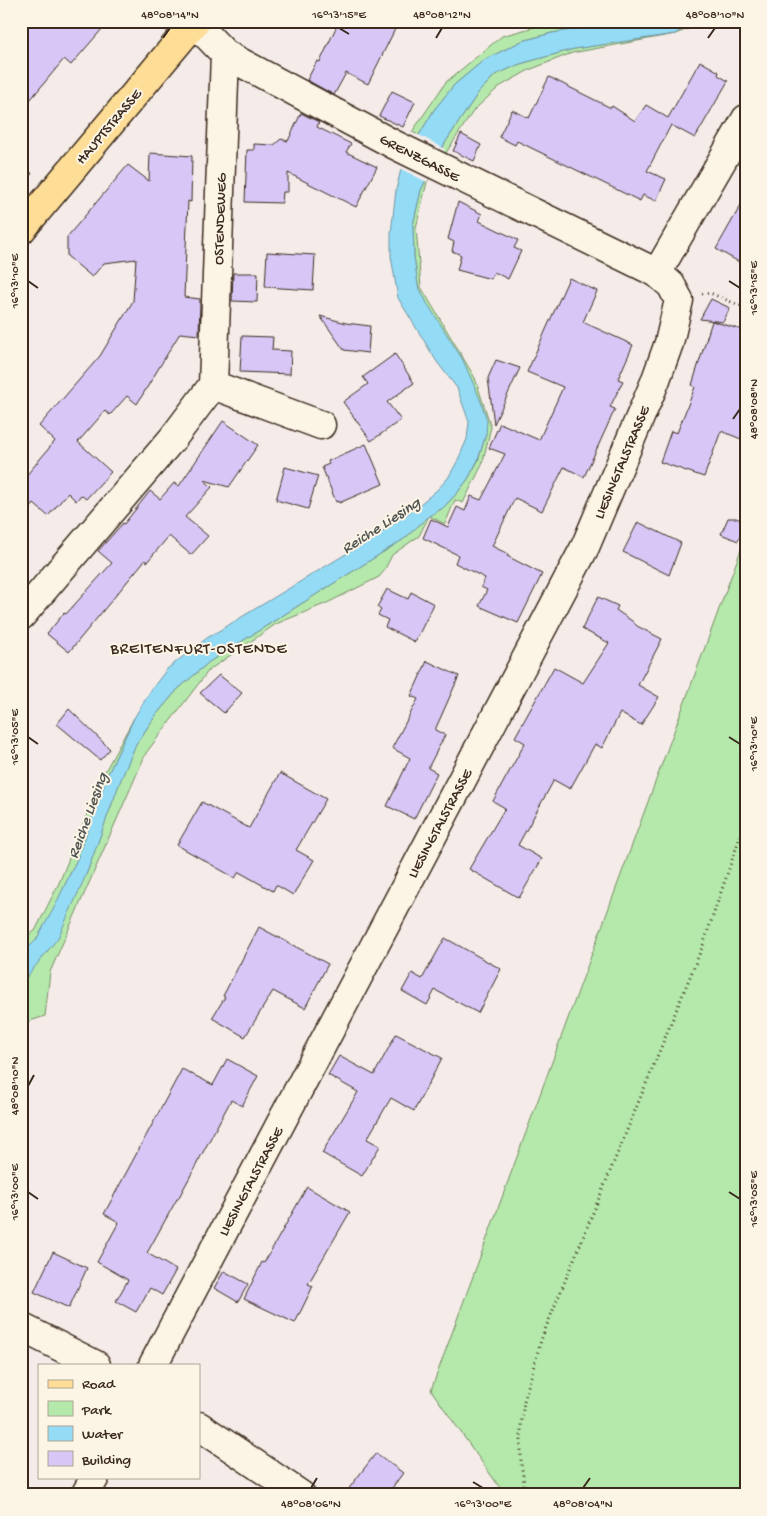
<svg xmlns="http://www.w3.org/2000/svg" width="767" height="1516" font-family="'Gochi Hand',sans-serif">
  <rect width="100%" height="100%" fill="#f5ece9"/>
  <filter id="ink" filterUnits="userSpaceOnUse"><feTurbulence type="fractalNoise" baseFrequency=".02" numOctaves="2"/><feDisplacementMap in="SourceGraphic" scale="10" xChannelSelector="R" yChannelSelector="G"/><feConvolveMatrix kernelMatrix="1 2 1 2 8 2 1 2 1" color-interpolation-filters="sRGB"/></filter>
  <g filter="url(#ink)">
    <path fill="#b4e9ab" stroke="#788a64" d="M556,21H628L552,33L522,41L484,60L454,85L434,110L419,135L412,132L446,82L502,36Z
      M697,21H710L675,34L572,53L529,70L499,87L474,110L427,182L416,228L421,287L475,378L491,427L482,465L463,503L455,500L445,524L429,516L419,536L392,555L384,571L379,577L327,603L276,624L209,670L146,753L50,972L45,1016L21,1024V938L35,931L59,883L103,775L134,718L108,774L78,857L59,898L86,875L120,781L136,744L156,715L177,690L209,662L404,539L429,516L443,508L458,492L468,479L478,461L486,434L418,285L414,256L413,225L421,190L445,143L478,93L495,75L520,64L574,49L675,34Z
      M746,536V1495H505L431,1390Z"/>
    <path fill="#94dbf6" stroke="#7094a0" d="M628,21H697L675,34L574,49L520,64L495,75L478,93L445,143L421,190L413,225L414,256L418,285L427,303L463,360L480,399L487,420L486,434L478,460L468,479L458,492L443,508L429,516L404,539L209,662L177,690L156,715L136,744L120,782L86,875L58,938L21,984V955L36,940L54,908L78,857L108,774L134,718L151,690L167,669L207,638L379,534L419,505L438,489L448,478L457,462L467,439L469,422L457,388L437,362L398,298L391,256V233L396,190L401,169L419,135L434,110L454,85L484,60L522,41L552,33Z"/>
    <path fill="#f5ece9" d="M417,134L445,149L427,182L399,168Z"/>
    <path fill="#d8c6f7" stroke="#3b2a1e" d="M21,21H109L71,65L64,59L21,111Z
      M339,21H399L368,84L346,73L334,95L307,80L317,61L320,62Z
      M700,61L719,72L718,75L728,81L695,138L671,125L647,171L666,179L656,201L643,195L640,201L517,141L515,145L499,137L512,110L529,118L549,77L611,108L612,106L635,121L646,105L668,118Z
      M392,91L415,102L403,127L379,116Z
      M301,113L319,122L317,127L351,144L346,152L377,167L356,207L288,173V192H283L282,203L245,202L247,150H254V144L274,145L281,139L288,141Z
      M461,134L481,145L474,161L453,151Z
      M150,153L192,156L191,202L188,201L184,297L200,299L199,335L180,333L137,404L127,396L110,415L105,411L78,442L111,472L86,499L81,495L76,501L68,493L48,516L34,504L21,519V482L55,441L39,426L100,356L133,301L136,259L104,263L92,277L67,256V237L128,165L149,181Z
      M746,196V266L716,249Z
      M458,202L482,214L479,221L518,240L514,248L521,251L508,279L494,272L491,279L457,270L461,255L452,251L454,242L448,239Z
      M267,252L315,255L313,290L265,287Z
      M233,273H258L257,302L232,301Z
      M569,278L597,291L583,322L633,345L618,379L623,381L610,407L615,409L584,477L564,467L542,511L515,498L492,546L508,554L507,556L542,574L518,623L479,606L487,590L481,587L485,578L455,563L458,555L423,538L431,519L448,527L457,507L465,511L471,496L481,500L505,454L489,448L500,423L539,440L563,387L527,372Z
      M711,299L730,308L723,322L700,319Z
      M320,316L346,323L370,326L368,353L344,350Z
      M712,321L746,331V441L721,431L704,477L660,462L671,431L677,433L695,387L692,385Z
      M242,336L273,337L272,350L291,351L290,374L240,372Z
      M395,354L414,383L387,402L401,420L371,441L343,402L368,384L363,377Z
      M496,360L520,368L494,424L488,378Z
      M223,421L258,445L229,487L204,480L212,487L185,517L208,536L191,555L169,536L147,562L145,560L69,652L47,634L64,613L66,614L112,563L98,551L123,523L124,524L150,491L160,499L174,483L179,486Z
      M366,444L383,484L339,503L338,501L336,502L322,467L329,464L328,461Z
      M285,467L318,476L308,509L276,500Z
      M728,518H736L746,522L738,541L721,534Z
      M638,522L681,543L669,575L623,552Z
      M387,589L408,599L411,592L434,604L415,642L385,627L388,620L378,615L381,610L377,607Z
      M598,597L618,606L616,610L632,621L637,626L662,639L638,685L659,697L641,725L620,713L602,748L595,744L570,789L554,780L518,845L542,859L519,898L469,869L505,808L493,801L525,743L515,737L554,667L583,683L609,643L582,629Z
      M427,661L459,676L435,730L445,735L428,768L437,773L414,819L387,806L410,758L392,748L418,699L411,696Z
      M219,675L242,693L224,713L200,693Z
      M69,709L110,749L100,760L57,724Z
      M280,773L326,799L296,850L314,860L293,895L276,885L273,891L239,872L235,878L177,845L202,802L249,828Z
      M259,927L328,964L305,1008L273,991L245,1037L212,1018L225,997L223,996Z
      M445,938L501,969L478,1013L435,990L427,1005L402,991L412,973L422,979Z
      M396,1034L442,1058L414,1111L391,1098L367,1139L380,1146L362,1176L322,1153L358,1092L328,1075L339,1056L374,1075Z
      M227,1059L258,1076L242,1106L231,1100L178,1199H177L147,1253L176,1270L162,1295L150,1288L136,1312L116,1301L128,1280L97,1262L119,1222L104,1214L182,1069L213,1085Z
      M307,1187L350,1212L308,1284L313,1286L295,1323L244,1299L262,1262L264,1263Z
      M53,1252L87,1268L69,1308L34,1292Z
      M224,1271L248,1284L238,1302L214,1288Z
      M376,1453L403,1473L387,1495H344Z"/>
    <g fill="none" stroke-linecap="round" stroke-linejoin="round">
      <defs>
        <path id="street" d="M657,273L746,119
          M213,385L321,425
          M21,616L173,438L213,385L225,54
          M21,1327L96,1365
          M153,1365L585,547L655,382L669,343L679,300L671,285L657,273L395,145L225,54L193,21
          M199,1426L301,1495
          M85,1495L95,1477"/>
        <path id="primary" d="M21,230L196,21"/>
      </defs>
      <use href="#street" stroke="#3b2a1e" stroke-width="31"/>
      <use href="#primary" stroke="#3b2a1e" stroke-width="31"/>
      <path stroke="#3b2a1e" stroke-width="3" stroke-dasharray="1 4" stroke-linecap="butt" d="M21,175L35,173
        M702,294L710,293L746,308
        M527,1495L525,1489L521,1463V1426L524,1401L542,1337L703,945L746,819"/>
      <use href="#street" stroke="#fcf5e5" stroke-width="28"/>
      <use href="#primary" stroke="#fedd96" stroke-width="28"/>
    </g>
  </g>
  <path fill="none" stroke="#3b2a1e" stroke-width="2" d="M339,28L349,34M163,38L170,28M436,38L442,28M708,38L715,28M28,281L38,288M729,281L740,288M733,419L740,409M28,737L38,744M729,737L740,744M28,1086L34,1075M28,1192L38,1199M729,1192L740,1199M473,1482L483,1488M311,1488L317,1478M583,1488L590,1478"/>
  <g text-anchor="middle" stroke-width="4" stroke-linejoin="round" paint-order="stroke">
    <g font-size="15" fill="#3b2a1e" stroke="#fcf5e5">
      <text transform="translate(108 126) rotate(-50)" y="5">HAUPTSTRASSE</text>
      <text transform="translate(420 157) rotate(27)" y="5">GRENZGASSE</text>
      <text transform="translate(219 219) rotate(-88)" y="5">OSTENDEWEG</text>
      <text transform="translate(621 462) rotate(-67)" y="5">LIESINGTALSTRASSE</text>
      <text transform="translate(439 823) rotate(-62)" y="5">LIESINGTALSTRASSE</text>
      <text transform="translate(250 1181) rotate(-62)" y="5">LIESINGTALSTRASSE</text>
    </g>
    <g font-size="16" font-style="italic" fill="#515654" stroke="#fcf5e5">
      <text transform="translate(380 524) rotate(-33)" y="6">Reiche Liesing</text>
      <text transform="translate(86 815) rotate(-70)" y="6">Reiche Liesing</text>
    </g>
    <g font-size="16" letter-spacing="1" fill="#3b2a1e" stroke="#fcf5e5">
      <text x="199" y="653">BREITENFURT-OSTENDE</text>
    </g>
  </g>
  <rect width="767" height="1516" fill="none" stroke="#fcf5e5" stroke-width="55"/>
  <rect x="38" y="1364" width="162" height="115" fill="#fcf5e5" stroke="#afa495"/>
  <rect x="48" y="1380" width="25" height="8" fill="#fedd96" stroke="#afa495"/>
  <text x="82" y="1388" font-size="15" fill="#3b2a1e">Road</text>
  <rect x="48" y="1401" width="25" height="15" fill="#b4e9ab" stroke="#afa495"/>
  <text x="82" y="1414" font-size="15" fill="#3b2a1e">Park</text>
  <rect x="48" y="1426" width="25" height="15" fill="#94dbf6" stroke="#afa495"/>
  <text x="82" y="1438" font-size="15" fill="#3b2a1e">Water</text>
  <rect x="48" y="1451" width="25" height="15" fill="#d8c6f7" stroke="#afa495"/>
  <text x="82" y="1464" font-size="15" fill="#3b2a1e">Building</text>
  <rect x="28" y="28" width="712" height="1460" fill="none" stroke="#3b2a1e" stroke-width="2"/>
  <g font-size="12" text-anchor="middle" fill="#3b2a1e">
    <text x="170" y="18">48°08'14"N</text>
    <text x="339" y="18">16°13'15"E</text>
    <text x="442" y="18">48°08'12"N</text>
    <text x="715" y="18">48°08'10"N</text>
    <text transform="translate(14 281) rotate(-90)" y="4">16°13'10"E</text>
    <text transform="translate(753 288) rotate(-90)" y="4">16°13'15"E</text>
    <text transform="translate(753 409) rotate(-90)" y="4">48°08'08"N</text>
    <text transform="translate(14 737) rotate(-90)" y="4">16°13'05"E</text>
    <text transform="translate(753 744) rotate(-90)" y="4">16°13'10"E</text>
    <text transform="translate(14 1086) rotate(-90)" y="4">48°08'10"N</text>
    <text transform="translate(14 1192) rotate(-90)" y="4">16°13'00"E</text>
    <text transform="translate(753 1199) rotate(-90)" y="4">16°13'05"E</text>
    <text x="311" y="1507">48°08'06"N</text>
    <text x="483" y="1507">16°13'00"E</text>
    <text x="583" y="1507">48°08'04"N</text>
  </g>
</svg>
